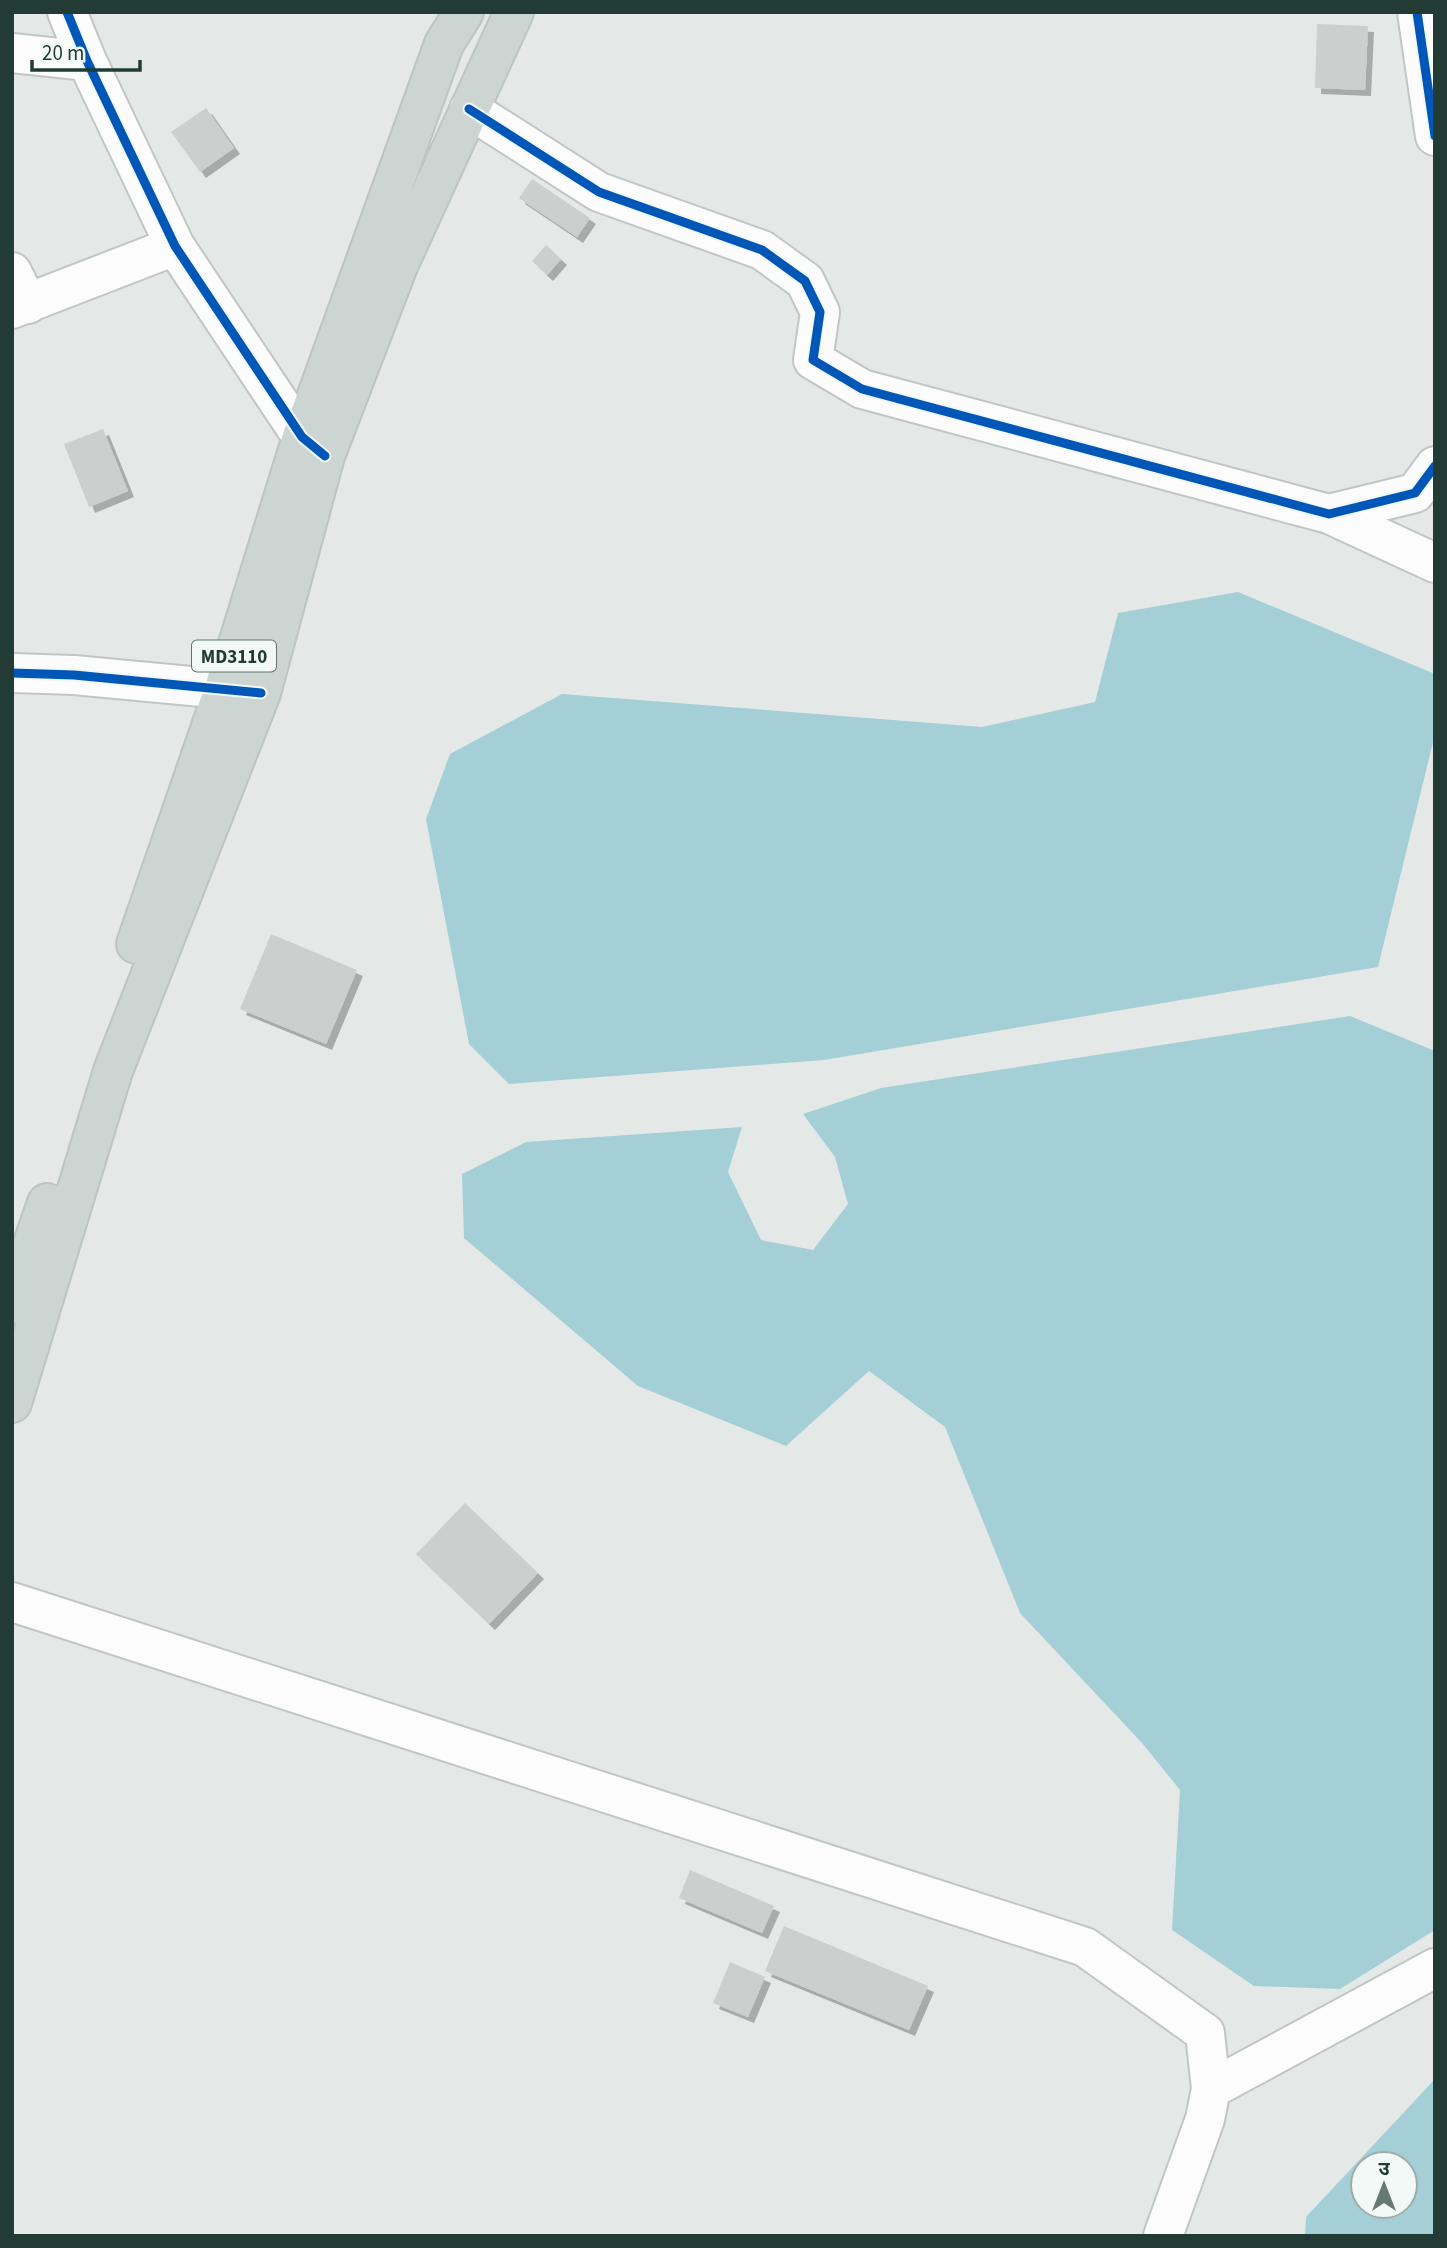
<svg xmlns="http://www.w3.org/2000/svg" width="1447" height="2248" font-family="'Source Sans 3','Noto Sans Devanagari',sans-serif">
  <defs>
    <filter id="shadow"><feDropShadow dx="6" dy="6" stdDeviation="0" flood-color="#0004"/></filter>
  </defs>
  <rect width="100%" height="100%" fill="#e4e9e7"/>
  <path fill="#a5cfd7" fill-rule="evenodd" d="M1238,592L1435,674V734L1378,967L824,1060L509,1084L469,1044L426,819L450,754L562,694L982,727L1095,702L1118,613Z
    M1350,1016L1435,1051V1930L1340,1989L1254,1986L1172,1930L1180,1790L1142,1743L1020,1613L945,1427L869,1371L786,1446L638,1386L464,1238L462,1174L526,1142L742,1127L728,1172L761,1240L813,1250L848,1204L835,1157L803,1114L881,1088Z
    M1435,2079V2236H1305L1306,2217ZM1363,2164H1405V2206H1363Z"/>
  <path fill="#cbd0ce" filter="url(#shadow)" d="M1317,24L1368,26L1365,90L1315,88Z
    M206,108L234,148L200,172L171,132Z
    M532,179L590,218L577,237L519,198Z
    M546,245L561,259L547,275L532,261Z
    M103,429L128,491L89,507L64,444Z
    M271,934L357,970L326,1044L240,1009Z
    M465,1503L538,1573L489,1624L416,1554Z
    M690,1870L774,1906L762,1933L679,1898Z
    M784,1926L928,1986L909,2030L765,1971Z
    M730,1962L765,1977L748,2017L713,2003Z"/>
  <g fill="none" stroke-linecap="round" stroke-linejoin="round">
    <defs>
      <path id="minor" d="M67,12L87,61L175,246L302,437L324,456
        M1417,12L1435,136
        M12,53L87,61
        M469,109L599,192L762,250L805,281L820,312L813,360L862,389L1329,514L1415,493L1435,466
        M12,272L28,304
        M12,309L175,246
        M1329,514L1435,563
        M12,673L74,675L255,692
        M12,1602L1085,1947L1205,2033L1211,2089L1205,2119L1163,2236
        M1211,2089L1435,1968"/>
      <path id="major" d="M136,944L224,689L302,437L444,44L464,12
        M12,1304L47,1203
        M12,1403L113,1071L261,693L325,456L398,266L514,12"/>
    </defs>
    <use href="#minor" stroke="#c1c6c4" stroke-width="42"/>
    <use href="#major" stroke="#bdc5c2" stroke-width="42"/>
    <use href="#minor" stroke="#fbfcfb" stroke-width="38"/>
    <use href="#major" stroke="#cdd5d3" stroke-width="38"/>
    <defs>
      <path id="cycleway" d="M67,12L87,61L175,246L302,437L325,456
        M1417,12L1435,136
        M469,109L599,192L762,250L805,281L820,312L813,360L862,389L1329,514L1415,493L1435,466
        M12,673L74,675L261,693"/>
    </defs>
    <use href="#cycleway" stroke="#f2f8f5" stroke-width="13"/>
    <use href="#cycleway" stroke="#0057b8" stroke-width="9"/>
  </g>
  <g text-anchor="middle" stroke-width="5" stroke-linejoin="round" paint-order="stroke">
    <rect fill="#f2f8f5" stroke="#60746f" stroke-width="2" x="192" y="640.5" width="84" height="31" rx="5"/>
    <g font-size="19" font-weight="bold" fill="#223c35">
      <text x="234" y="663">MD3110</text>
    </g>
  </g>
  <rect width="1447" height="2248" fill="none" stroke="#223c35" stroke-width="28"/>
  <g transform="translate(1384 2185)"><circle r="33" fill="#f2f8f5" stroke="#9fada8" stroke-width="2"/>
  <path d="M0-5L12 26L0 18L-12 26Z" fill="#667973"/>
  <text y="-10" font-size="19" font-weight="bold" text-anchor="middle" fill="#223c35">उ</text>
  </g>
  <path d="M32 60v10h108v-10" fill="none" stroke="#223c35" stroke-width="3.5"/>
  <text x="42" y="60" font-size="21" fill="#223c35" stroke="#f2f8f5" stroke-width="5" paint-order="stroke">20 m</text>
</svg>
